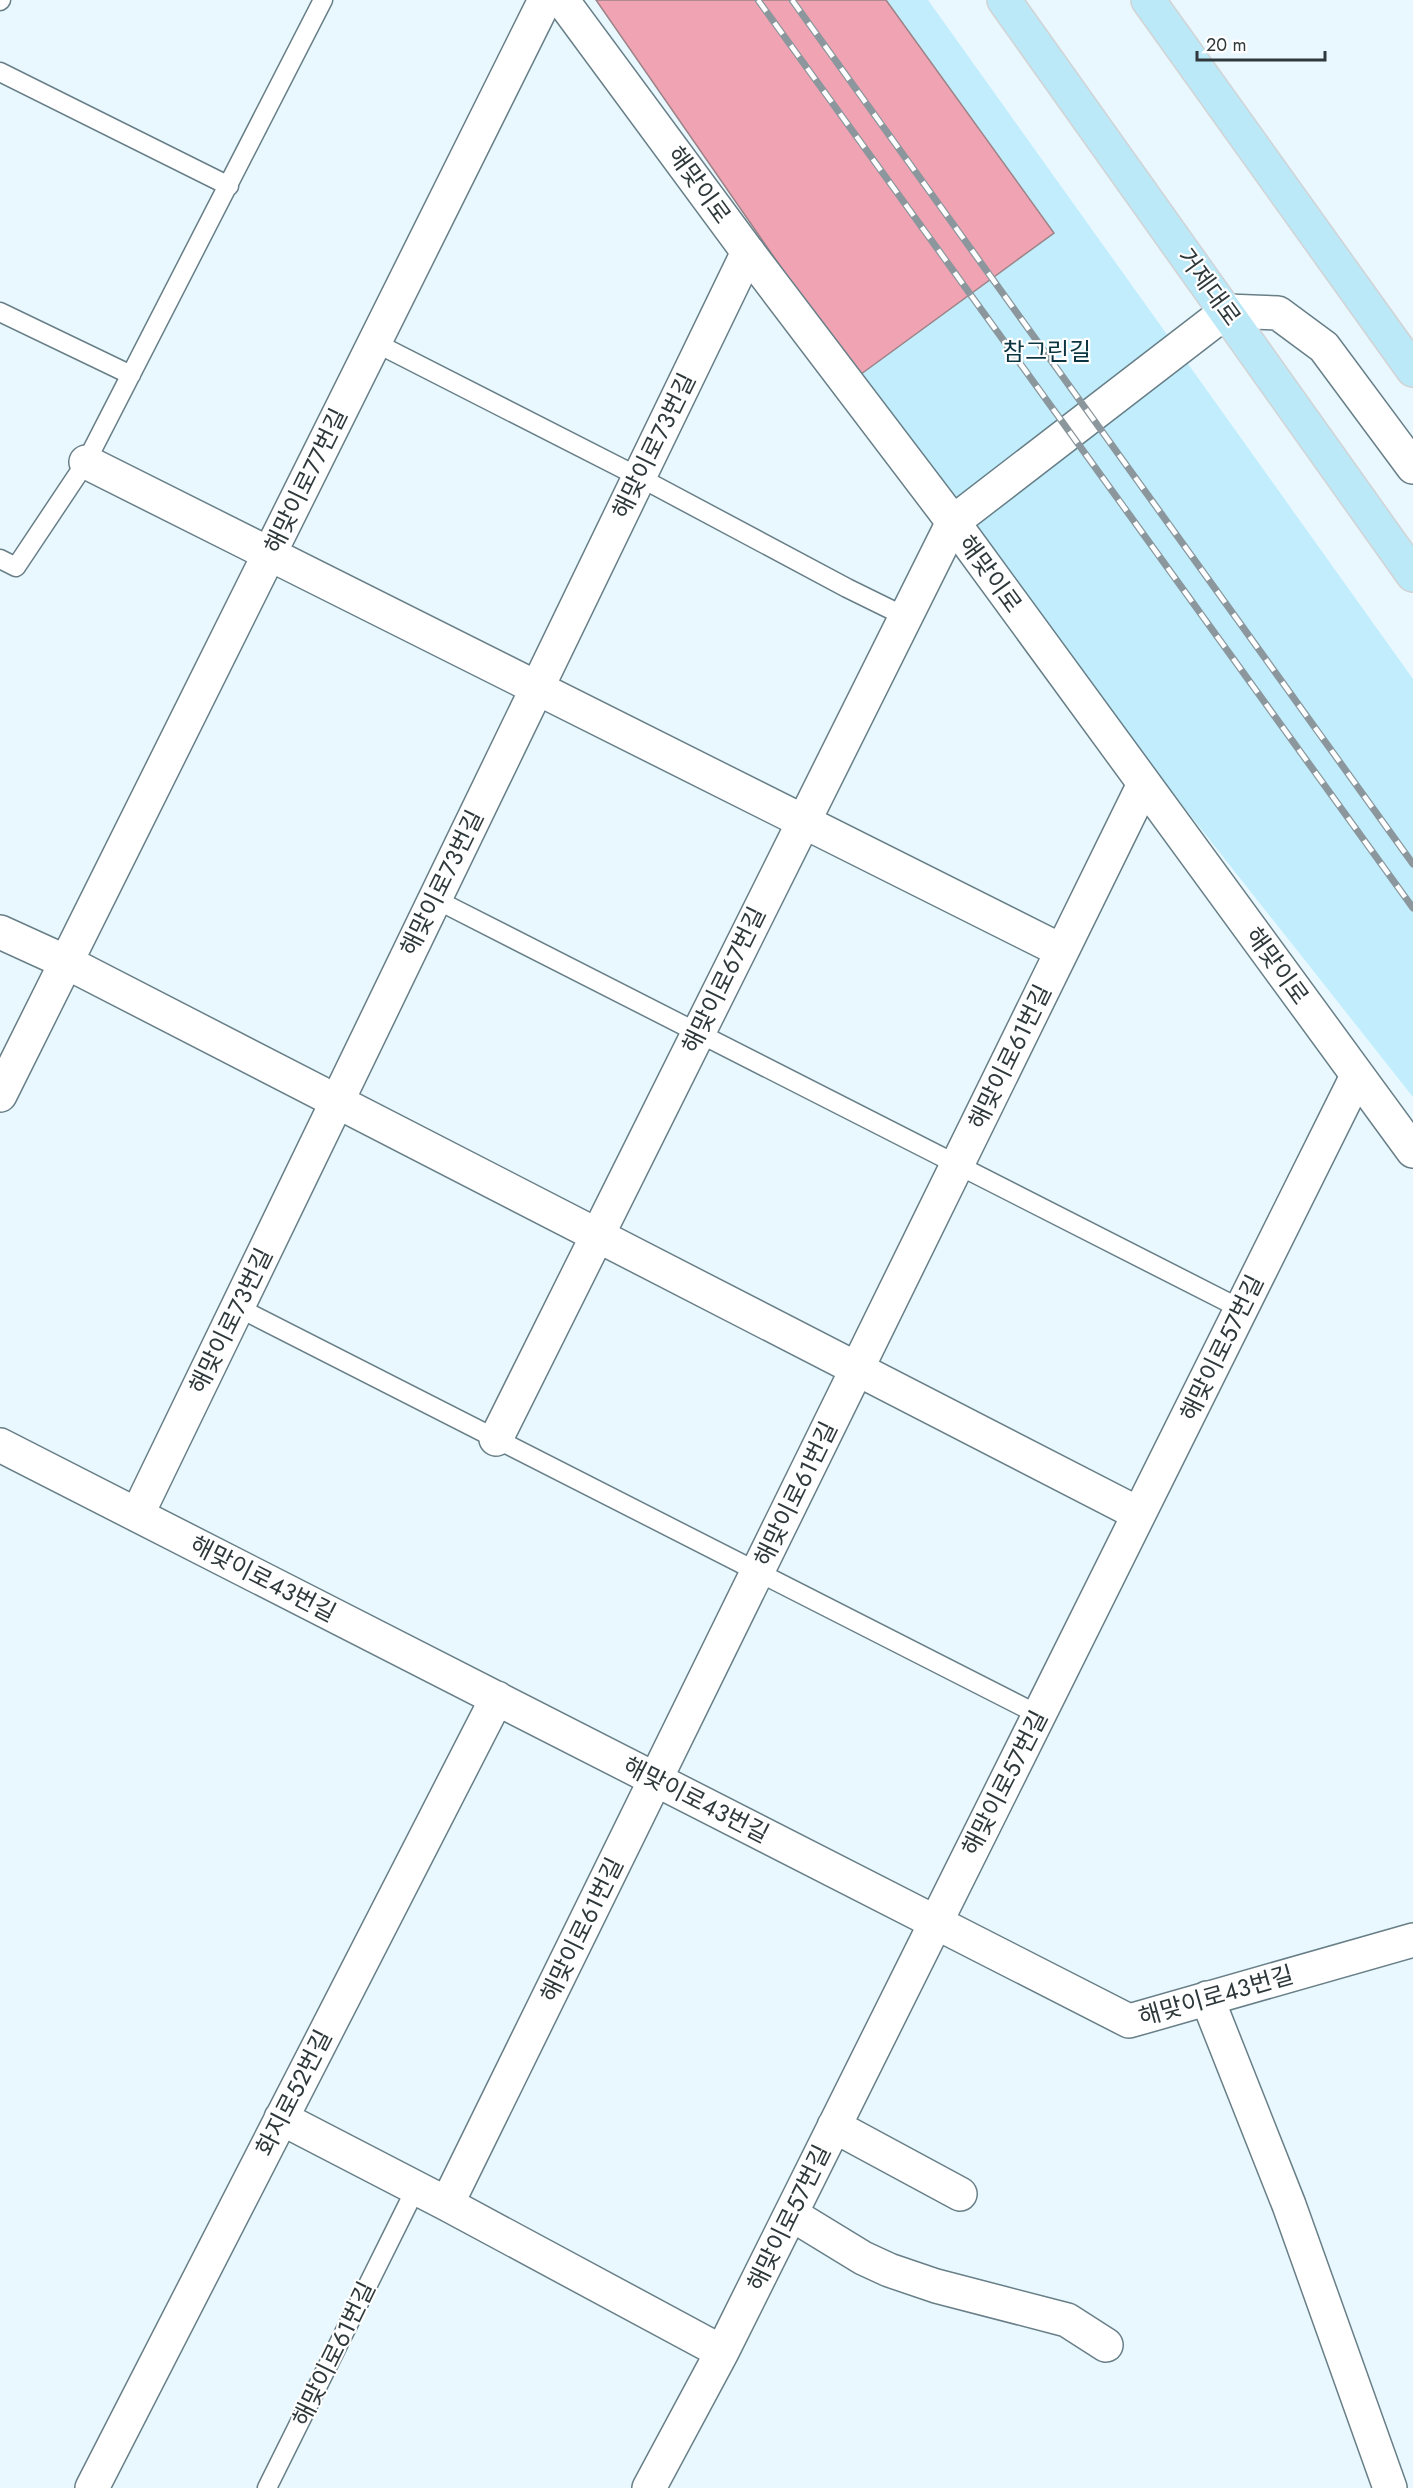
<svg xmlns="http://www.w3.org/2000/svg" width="1413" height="2488" font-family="Jost,'Noto Sans KR',sans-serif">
  <rect width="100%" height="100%" fill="#e9f8fe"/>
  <path fill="#c1edfc" d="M632,0H928L1413,679V1097L828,357L1046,217L854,330Z"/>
  <path fill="#f0a3b2" stroke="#9b8387" stroke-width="1.5" d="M596,0H886L1054,233L857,377Z"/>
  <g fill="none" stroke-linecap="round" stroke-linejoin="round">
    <defs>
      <path id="service" d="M0,1L1,0
        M0,72L229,186
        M0,312L131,375
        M374,342L639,477L847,588L906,617
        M0,559L16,567L86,462L323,0
        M435,899L1241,1309
        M237,1307L1039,1715
        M267,2488L416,2188"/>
      <path id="minor" d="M1227,311L1278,313L1324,347L1413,467
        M86,462L1062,951
        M0,932L66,962L1139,1514
        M0,1095L545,0
        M496,1439L953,522
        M0,1445L1129,2021L1413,1940
        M137,1515L748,252
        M1207,1998L1289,2205L1390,2488
        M281,2118L447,2204L722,2352
        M834,2126L960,2194
        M447,2204L1144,784
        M791,2214L863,2258L889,2270L936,2286L1067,2320L1106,2345
        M92,2488L497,1698
        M649,2488L722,2352L1357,1076"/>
      <path id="tertiary" d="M562,0L748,252L953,522L1413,1151
        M953,522L1227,311"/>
      <path id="primary" d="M1004,0L1413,575
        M1148,0L1413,370"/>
    </defs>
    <use href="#service" stroke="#687f88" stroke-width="21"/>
    <use href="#minor" stroke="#687f88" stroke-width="36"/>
    <use href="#tertiary" stroke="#687f88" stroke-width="36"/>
    <use href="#primary" stroke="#d1d3d4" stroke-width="36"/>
    <use href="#service" stroke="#fff" stroke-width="18"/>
    <use href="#minor" stroke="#fff" stroke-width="33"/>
    <use href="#tertiary" stroke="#fff" stroke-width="33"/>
    <use href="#primary" stroke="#bce9f8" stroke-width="33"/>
    <defs>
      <path id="rail" d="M758,0L1413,908
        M792,0L1413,864"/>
    </defs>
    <use href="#rail" stroke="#8b979c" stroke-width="7"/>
    <use href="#rail" stroke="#fff" stroke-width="4.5" stroke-dasharray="14" stroke-linecap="butt"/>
  </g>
  <g text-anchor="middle" stroke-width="4.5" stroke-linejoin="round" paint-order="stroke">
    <g font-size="24" fill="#2f393c" stroke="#fff">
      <text transform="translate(699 185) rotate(54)" y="8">해맞이로</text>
      <text transform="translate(1209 287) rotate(54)" y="8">거제대로</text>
      <text transform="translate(654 446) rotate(-64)" y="8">해맞이로73번길</text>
      <text transform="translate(306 481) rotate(-64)" y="8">해맞이로77번길</text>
      <text transform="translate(990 574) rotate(54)" y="8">해맞이로</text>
      <text transform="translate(442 883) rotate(-64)" y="8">해맞이로73번길</text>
      <text transform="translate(1277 966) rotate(54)" y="8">해맞이로</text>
      <text transform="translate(724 980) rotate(-64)" y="8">해맞이로67번길</text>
      <text transform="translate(1010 1057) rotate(-64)" y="8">해맞이로61번길</text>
      <text transform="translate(231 1321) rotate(-64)" y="8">해맞이로73번길</text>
      <text transform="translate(1222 1348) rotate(-64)" y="8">해맞이로57번길</text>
      <text transform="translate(796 1494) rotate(-64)" y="8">해맞이로61번길</text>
      <text transform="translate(263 1579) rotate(27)" y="8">해맞이로43번길</text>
      <text transform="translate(1005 1783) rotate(-63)" y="8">해맞이로57번길</text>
      <text transform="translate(696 1800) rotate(27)" y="8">해맞이로43번길</text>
      <text transform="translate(582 1930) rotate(-64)" y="8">해맞이로61번길</text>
      <text transform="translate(1216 1996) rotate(-16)" y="8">해맞이로43번길</text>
      <text transform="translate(294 2093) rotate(-63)" y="8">화지로52번길</text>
      <text transform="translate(789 2218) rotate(-64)" y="8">해맞이로57번길</text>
      <text transform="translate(334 2354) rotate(-64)" y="8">해맞이로61번길</text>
    </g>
    <g font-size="24" fill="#0b3541" stroke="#fff">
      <text x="1047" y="360">참그린길</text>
    </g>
  </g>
  <path d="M1197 51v9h128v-9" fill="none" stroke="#2f393c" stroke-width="3"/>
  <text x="1206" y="51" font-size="18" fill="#2f393c" stroke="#ffffff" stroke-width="4.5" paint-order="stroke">20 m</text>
</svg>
